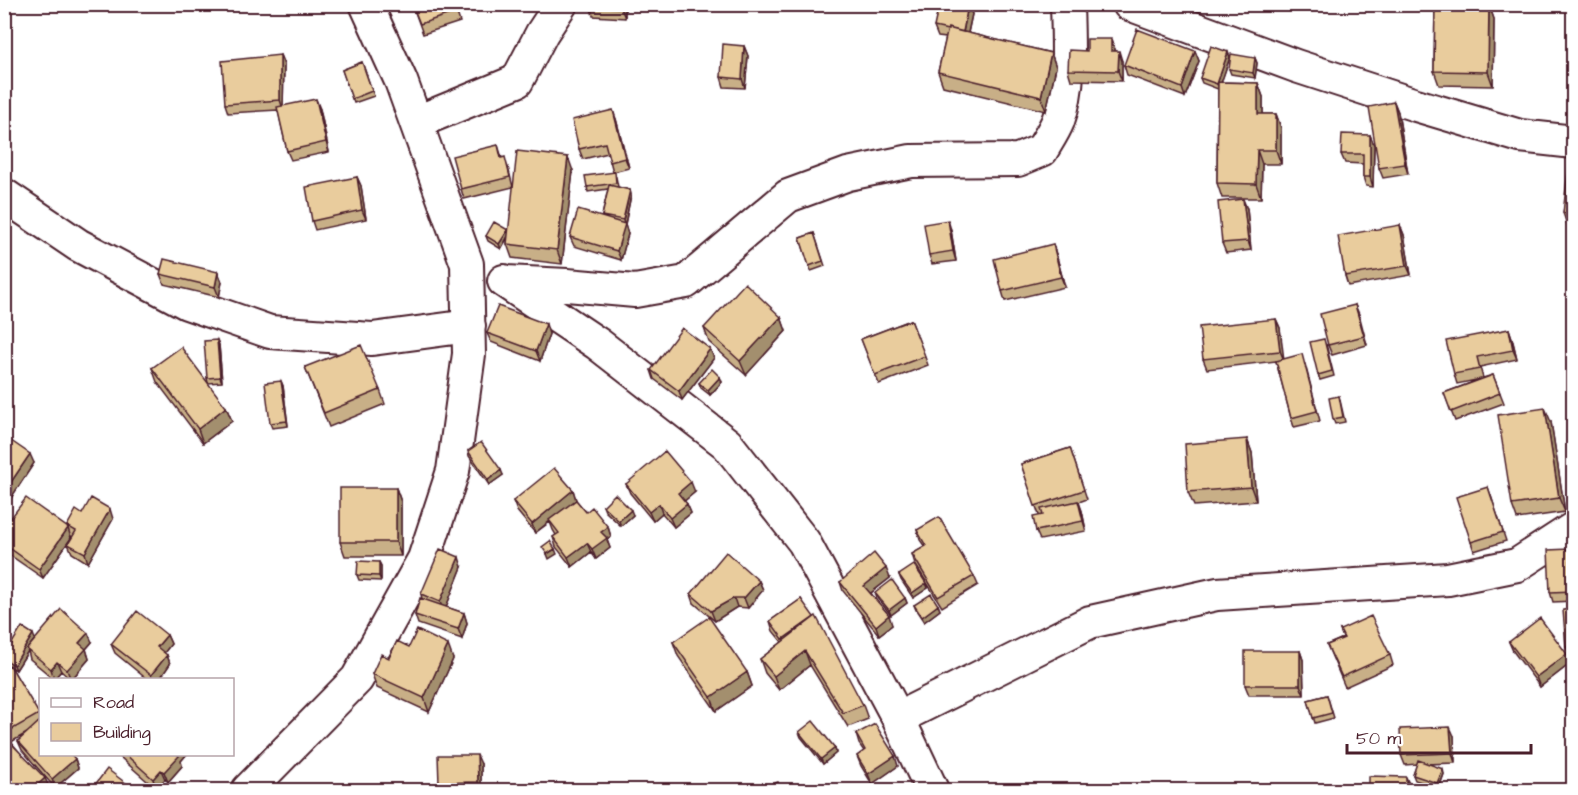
<svg xmlns="http://www.w3.org/2000/svg" width="1578" height="795" font-family="'Architects Daughter',sans-serif">
  <rect width="100%" height="100%" fill="#fff"/>
  <filter id="ink" filterUnits="userSpaceOnUse"><feTurbulence type="fractalNoise" baseFrequency=".0167" numOctaves="2"/><feDisplacementMap in="SourceGraphic" scale="12" xChannelSelector="R" yChannelSelector="G"/><feConvolveMatrix kernelMatrix="1 2 1 2 8 2 1 2 1" color-interpolation-filters="sRGB"/></filter>
  <g filter="url(#ink)">
    <g fill="none" stroke-linecap="round" stroke-linejoin="round">
      <defs>
        <path id="minor" d="M1129,4L1296,66L1416,105L1520,136L1574,142
          M417,122L517,81L542,33L561,4
          M4,195L78,245L187,303L270,332L372,339L469,326
          M504,281L598,344L727,444L804,542L898,718L932,790
          M506,282L567,285L635,291L686,282L788,196L848,174L911,161L1018,160L1042,150C1047,141 1054,131 1058,121C1071,85 1068,42 1067,4
          M898,718L1090,622L1217,594L1448,579L1517,565L1574,528
          M248,790L357,679L424,559L453,471L469,354L467,264L401,81L366,4"/>
      </defs>
      <use href="#minor" stroke="#4a1f2b" stroke-width="36"/>
      <use href="#minor" stroke="#fff" stroke-width="32"/>
    </g>
    <path fill="#c8af87" stroke="#4a1f2b" stroke-width="1.5" d="M412,4H454L460,22L423,34Z
      M590,4H625V18L593,16Z
      M1407,4L1489,5L1494,19L1493,86L1439,85L1434,71L1435,6L1409,9Z
      M968,5L972,14L968,33L1051,53L1056,67L1046,111L943,86L938,72L946,38L938,37L934,27Z
      M744,46L748,56L745,88L724,87L721,77Z
      M1115,49V51L1122,61V81L1071,80L1068,70L1087,51Z
      M1195,51L1199,61L1185,97L1127,75L1124,65Z
      M280,55L284,65L283,106L320,109L329,152L291,160L287,151L278,110L228,113L225,104Z
      M1230,57L1221,82L1258,83L1263,97V114H1276L1281,128V164H1262L1261,198H1222L1217,183L1218,89L1202,83L1200,78Z
      M1255,58L1257,63L1255,78L1231,74L1229,69Z
      M362,62L374,96L354,103L342,70Z
      M1394,102L1398,112L1408,174L1383,178L1379,168Z
      M616,119L629,168L613,172L608,153L583,159L579,149Z
      M1370,135L1374,145L1373,187L1366,186L1363,177V164L1345,163L1341,154Z
      M498,145L502,158L508,167L513,187L464,199L461,189Z
      M1574,154V228L1568,227L1563,213Z
      M573,171L562,264L512,258L507,244L508,237L501,249L488,241L486,236L508,232Z
      M357,177L361,186L366,219L315,230L312,221Z
      M616,177L618,187L630,190L631,195L625,224L628,234L621,260L574,246L570,237L603,218L602,216L608,189L588,192L587,187Z
      M1247,209L1251,250L1226,253L1222,243Z
      M1400,225L1404,235L1411,275L1348,286L1345,276Z
      M951,230L956,261L932,264L929,255Z
      M814,233L825,266L811,271L800,238Z
      M1056,254L1065,287L1005,301L1002,291Z
      M218,272L222,282L219,297L164,284L160,274Z
      M1355,305L1367,345L1332,355L1328,345Z
      M781,317L786,331L746,375L709,342L704,328Z
      M1276,319L1280,328L1283,359L1305,364L1320,421L1294,427L1291,418L1276,361L1207,369L1203,359Z
      M911,320L928,365L879,384L861,339Z
      M1509,329L1512,338L1517,359L1480,367L1483,378L1493,375L1504,403L1455,421L1444,393L1481,379L1457,384L1454,374Z
      M487,333L549,334L540,361L491,342Z
      M217,340L219,345L222,382L208,383L207,378Z
      M1326,344L1334,376L1320,380L1318,375Z
      M710,349L714,358L682,400L654,379L651,370Z
      M305,367L380,390L385,404L329,427Z
      M152,368L226,407L232,421L203,443L157,382Z
      M720,377L722,382L710,395L701,388L699,383Z
      M281,381L283,386L288,426L272,428L270,423Z
      M1339,396L1345,422L1335,424L1333,419Z
      M1551,422L1565,512L1517,519L1512,505Z
      M4,436L34,463L11,498L4,493Z
      M1247,439L1252,453L1256,501L1194,506L1188,492Z
      M1070,448L1087,499L1079,502L1082,511L1086,531L1040,540L1036,531L1039,515L1021,464Z
      M468,451L503,475L489,485L469,456Z
      M626,484L695,492L684,501L687,504L691,513L674,527L662,513L653,521L630,493Z
      M1488,487L1506,541L1474,551L1471,542Z
      M396,488L401,502V556H345L340,542Z
      M573,490L576,500L586,512L608,527L611,537L607,540L610,548L596,559L591,552L572,567L556,547L553,537L556,535L553,530L550,522L535,533L517,511L513,501Z
      M603,506L633,515L621,526L605,511Z
      M82,514L113,519L88,563L72,553L68,544L72,537L71,536V538L43,578L4,551V527L6,525L4,526V520L6,525L67,528V526Z
      M917,530L974,576L978,585L942,607L915,564L912,554L925,547L920,540Z
      M1573,559L1574,601L1553,602L1550,592Z
      M379,562L381,566V581L359,580L357,575Z
      M462,567L446,607L464,613L467,623L462,639L418,624L415,615L422,599L421,594Z
      M899,575L926,583L928,588L913,598L901,580Z
      M890,578L871,593L892,625L879,635L843,591L840,582Z
      M759,581L763,590L748,608L737,607L715,621L694,603L691,594Z
      M875,593L905,598L907,603L891,615L877,598Z
      M801,599L863,705L868,719L848,727L810,665L779,690L765,673L760,659L782,642L773,631L770,621Z
      M914,605H938L940,610L924,622L916,610Z
      M1574,609V657H1570L1566,647Z
      M1340,630L1390,655L1393,665L1345,687L1327,645L1343,638Z
      M167,635L171,644L164,653L167,655L170,664L159,680H148L115,653L111,644Z
      M35,640L92,642L86,649L89,659L71,680L61,671L54,679L30,659L28,651L16,670L11,667L40,717V754L75,759L78,768L55,788L22,750L18,741L27,733L11,742L49,787L46,790H4V669L9,666L5,663L4,656Z
      M673,642L747,672L752,686L716,711L678,656Z
      M1509,642L1571,663L1540,687L1513,651Z
      M409,647L453,659L429,712L377,688L372,674L389,658Z
      M1300,651L1303,660L1304,695H1249L1245,685Z
      M1327,695L1334,718L1315,723L1308,700Z
      M799,732L835,748L836,753L823,764L801,737Z
      M856,734L898,766L872,784L861,766L857,756L864,751L859,744Z
      M1454,736L1455,763L1428,764L1444,774L1439,788L1415,780L1413,775L1417,764L1405,765L1401,755Z
      M119,754H187L181,761L182,766L168,782L165,779L156,789L120,757Z
      M481,764V790H442L439,783Z"/>
    <path fill="#a38f6e" stroke="#4a1f2b" stroke-width="1.5" d="M9,4H12L8,33L6,28Z
      M621,4H625V18L621,8Z
      M968,5L972,14L966,42L963,33Z
      M1489,5L1494,19L1493,86L1488,72Z
      M1111,39L1115,49L1114,61L1111,51Z
      M744,46L748,56L745,88L742,79Z
      M1119,51L1122,61V81L1118,71Z
      M1195,51L1199,61L1185,97L1182,88Z
      M1228,52L1230,57L1219,89L1217,84Z
      M1051,53L1056,67L1046,111L1041,97Z
      M280,55L284,65L283,109L280,100Z
      M1255,58L1257,63L1255,78L1253,73Z
      M1258,83L1263,97V128L1258,114Z
      M316,99L320,109L329,152L326,142Z
      M1394,102L1398,112L1408,174L1405,164Z
      M613,110L616,119L629,168L625,158Z
      M1276,114L1281,128V164L1276,150Z
      M1370,135L1374,145L1373,187L1370,177Z
      M1257,150L1262,164L1261,198L1256,184Z
      M568,157L573,171L562,264L557,250Z
      M357,177L361,186L366,219L362,210Z
      M630,190L631,195L625,224L628,234L621,260L617,251L624,225L623,220Z
      M1243,199L1247,209L1251,250L1248,241Z
      M948,220L951,230L956,261L953,251Z
      M1400,225L1404,235L1411,275L1407,266Z
      M508,230L509,234L501,249L499,244Z
      M1053,244L1056,254L1065,287L1061,277Z
      M218,272L222,282L219,297L215,287Z
      M1355,305L1359,314L1367,345L1364,336Z
      M781,317L786,331L746,375L740,361Z
      M1276,319L1280,328L1284,360L1280,351Z
      M546,324L549,334L540,361L536,351Z
      M1509,329L1512,338L1517,359L1513,350Z
      M217,340L219,345L222,382L220,377Z
      M710,349L714,358L682,400L679,391Z
      M720,377L722,382L710,395L708,390Z
      M281,381L283,386L288,426L287,421Z
      M226,407L232,421L203,443L198,429Z
      M1545,408L1551,422L1565,512L1559,498Z
      M1247,439L1252,453L1256,501L1251,487Z
      M30,454L34,463L11,498L7,488Z
      M501,470L503,475L489,485L488,480Z
      M691,482L695,492L682,503L678,493Z
      M396,488L401,502V556L396,542Z
      M573,490L576,500L535,533L532,524Z
      M1078,501L1082,511L1086,531L1083,521Z
      M659,504L662,513L653,521L649,512Z
      M687,504L691,513L674,527L670,518Z
      M110,509L113,519L88,563L85,553Z
      M631,510L633,515L621,526L619,521Z
      M608,527L611,537L607,540L610,548L596,559L592,549L601,532Z
      M68,528L71,538L43,578L39,569Z
      M587,543L591,552L572,567L568,557Z
      M555,549L557,554L549,559L547,554Z
      M1570,549L1573,559L1574,576L1570,568Z
      M459,557L462,567L444,612L440,602Z
      M379,562L381,566V581L379,576Z
      M886,568L890,578L868,595L864,586Z
      M759,581L763,590L748,608L744,598Z
      M926,583L928,588L913,598L912,593Z
      M734,598L737,607L715,621L711,611Z
      M905,598L907,603L891,615L889,610Z
      M938,605L940,610L924,622L922,617Z
      M464,613L467,623L462,639L458,629Z
      M889,615L892,625L879,635L876,626Z
      M814,617L817,626L787,649L783,639Z
      M88,633L92,642L86,649L89,659L71,680L67,670L79,643Z
      M33,634L35,639L27,649L28,651L16,670L14,665Z
      M167,635L171,644L161,657L157,647Z
      M448,645L453,659L429,712L424,698Z
      M805,651L810,665L779,690L774,676Z
      M1300,651L1303,660L1304,695L1300,685Z
      M1567,654L1571,663L1540,687L1536,677Z
      M167,655L170,664L159,680H153L151,675Z
      M57,662L61,671L54,679L51,669Z
      M747,672L752,686L716,711L711,697Z
      M1450,727L1454,736L1455,763L1452,753Z
      M835,748L836,753L823,764L821,759Z
      M176,754H187L181,761L182,766L168,782L164,772Z
      M477,755L481,764V790L478,782Z
      M895,756L898,766L872,784L868,774Z
      M75,759L78,768L55,788L52,779Z
      M1443,769L1444,774L1439,788L1437,783Z
      M161,770L165,779L156,789L153,779Z
      M1406,777L1410,786V790H1406Z
      M45,778L49,787L46,790H32Z"/>
    <path fill="#e9cc9d" stroke="#4a1f2b" stroke-width="1.5" d="M4,4H9L6,28H4Z
      M412,4H454L456,12L420,24Z
      M590,4H621V8L590,6Z
      M939,4L968,5L963,32L948,28V30L934,27Z
      M1435,4L1489,5L1488,72L1434,71Z
      M948,28L1051,53L1041,97L938,72Z
      M1137,29L1195,51L1182,88L1124,65Z
      M1087,39H1111V51H1119L1118,71L1068,70L1069,50L1087,51Z
      M723,44L744,46L742,79L721,77Z
      M1211,46L1228,52L1217,84L1200,78Z
      M1231,54L1255,58L1253,73L1229,69Z
      M280,55V100L225,104L222,61Z
      M362,62L372,91L352,99L342,70Z
      M1218,82L1258,83V114H1276V150H1257L1256,184L1217,183Z
      M316,99L326,142L287,151L277,107Z
      M1394,102L1405,164L1379,168L1369,107Z
      M613,110L625,158L610,162L605,143L579,149L572,120Z
      M1342,134L1370,135V177H1363V154H1341Z
      M498,145L501,158L505,157L510,177L461,189L452,156Z
      M517,151L568,157L557,250L507,244Z
      M1570,154H1574V214L1563,213Z
      M615,172L616,183L587,187L585,176Z
      M357,177L362,210L312,221L306,187Z
      M609,185L630,190L623,220L602,216Z
      M1243,199L1248,241L1222,243L1218,202Z
      M578,210L625,224L617,251L570,237Z
      M948,220L953,251L929,255L924,224Z
      M494,222L508,230L499,244L486,236Z
      M1400,225L1407,266L1345,276L1338,236Z
      M814,233L823,261L809,266L800,238Z
      M1053,244L1061,277L1002,291L994,259Z
      M164,259L218,272L215,287L160,274Z
      M745,283L781,317L740,361L704,328Z
      M1355,305L1364,336L1328,345L1320,314Z
      M498,306L546,324L536,351L487,333Z
      M1276,319L1280,351L1203,359L1199,327Z
      M911,320L925,356L875,375L861,339Z
      M682,328L710,349L679,391L651,370Z
      M1509,329L1513,350L1477,357L1480,369L1454,374L1446,341Z
      M1324,339L1332,371L1318,375L1310,342Z
      M217,340L220,377L207,378L204,341Z
      M361,345L380,390L324,413L305,367Z
      M181,347L226,407L198,429L152,368Z
      M1302,354L1317,411L1291,418L1276,361Z
      M712,369L720,377L708,390L699,383Z
      M1493,375L1500,393L1451,412L1444,393Z
      M281,381L287,421L270,423L265,383Z
      M1339,396L1343,417L1333,419L1329,398Z
      M1545,408L1559,498L1512,505L1498,415Z
      M4,436L30,454L7,488L4,486Z
      M1247,439L1251,487L1188,492L1185,444Z
      M481,442L501,470L488,480L468,451Z
      M1070,448L1084,490L1035,506L1021,464Z
      M665,451L691,482L678,493L687,504L670,518L659,504L649,512L626,484Z
      M554,468L573,490L532,524L513,501Z
      M1488,487L1503,532L1471,542L1456,497Z
      M340,488H396V542H340Z
      M615,494L631,510L619,521L603,506Z
      M26,498L68,528L39,569L4,544V527Z
      M91,498L110,509L85,553L68,544L76,531L67,526L76,510L82,514Z
      M576,500L586,512L592,507L608,527L601,532L607,538L592,549L587,543L568,557L553,537L559,533L549,520Z
      M1078,501L1083,521L1036,531L1033,517L1043,515L1041,509Z
      M939,517L974,576L938,597L912,554L926,546L917,530Z
      M550,541L555,549L547,554L542,547Z
      M440,549L459,557L440,602L421,594Z
      M1570,549V568H1574V591L1550,592L1548,550Z
      M726,552L759,581L744,598H734L711,611L691,594Z
      M874,553L886,568L864,586L889,615L876,626L840,582Z
      M358,561L379,562V576L357,575Z
      M914,565L926,583L912,593L899,575Z
      M892,580L905,598L889,610L875,593Z
      M931,594L938,605L922,617L914,605Z
      M420,598L464,613L458,629L415,615Z
      M801,599L814,617L783,639L770,621Z
      M61,609L88,633L79,643L86,649L67,670L57,662L51,669L27,649Z
      M1574,609V647H1566L1563,610Z
      M137,611L167,635L157,647L167,655L151,675L111,644Z
      M816,616L863,705L843,713L805,651L774,676L760,659Z
      M1371,616L1390,655L1342,677L1327,645L1344,638L1340,630Z
      M709,617L747,672L711,697L673,642Z
      M1540,618L1567,654L1536,677L1509,642Z
      M22,627L33,634L14,665L4,659V656Z
      M417,630L448,645L424,698L372,674L381,654L389,658L397,641L409,647Z
      M1245,651H1300V685H1245Z
      M10,665L39,714L4,734V669Z
      M1327,695L1332,713L1313,718L1308,700Z
      M40,721V754H71L75,759L52,779L18,741Z
      M813,721L835,748L821,759L799,732Z
      M875,724L895,756L868,774L857,756L865,750L856,734Z
      M1450,727L1452,753L1401,755L1400,729Z
      M4,736L45,778L32,790H4Z
      M125,754H177L179,756L164,772L161,770L153,779Z
      M438,755H477L478,782L439,783Z
      M1418,760L1443,769L1437,783L1413,775Z
      M107,769L135,790H91Z
      M1369,776L1406,777V790H1369Z
      M778,782L781,790H757Z"/>
  </g>
  <rect width="1578" height="795" fill="none" stroke="#fff" stroke-width="24"/>
  <rect x="12" y="12" width="1554" height="771" fill="none" stroke="#4a1f2b" stroke-width="2" filter="url(#ink)"/>
  <rect x="39" y="678" width="195" height="78" fill="#ffffff" stroke="#b7a5aa" stroke-width="1.5"/>
  <rect x="51" y="698" width="30" height="9" fill="#ffffff" stroke="#b7a5aa" stroke-width="1.5"/>
  <text x="93" y="708" font-size="18" fill="#4a1f2b">Road</text>
  <rect x="51" y="723" width="30" height="18" fill="#e9cc9d" stroke="#b7a5aa" stroke-width="1.5"/>
  <text x="93" y="738" font-size="18" fill="#4a1f2b">Building</text>
  <path d="M1347 744v9h184v-9" fill="none" stroke="#4a1f2b" stroke-width="3"/>
  <text x="1356" y="744" font-size="18" fill="#4a1f2b" stroke="#ffffff" stroke-width="4.5" paint-order="stroke">50 m</text>
</svg>
